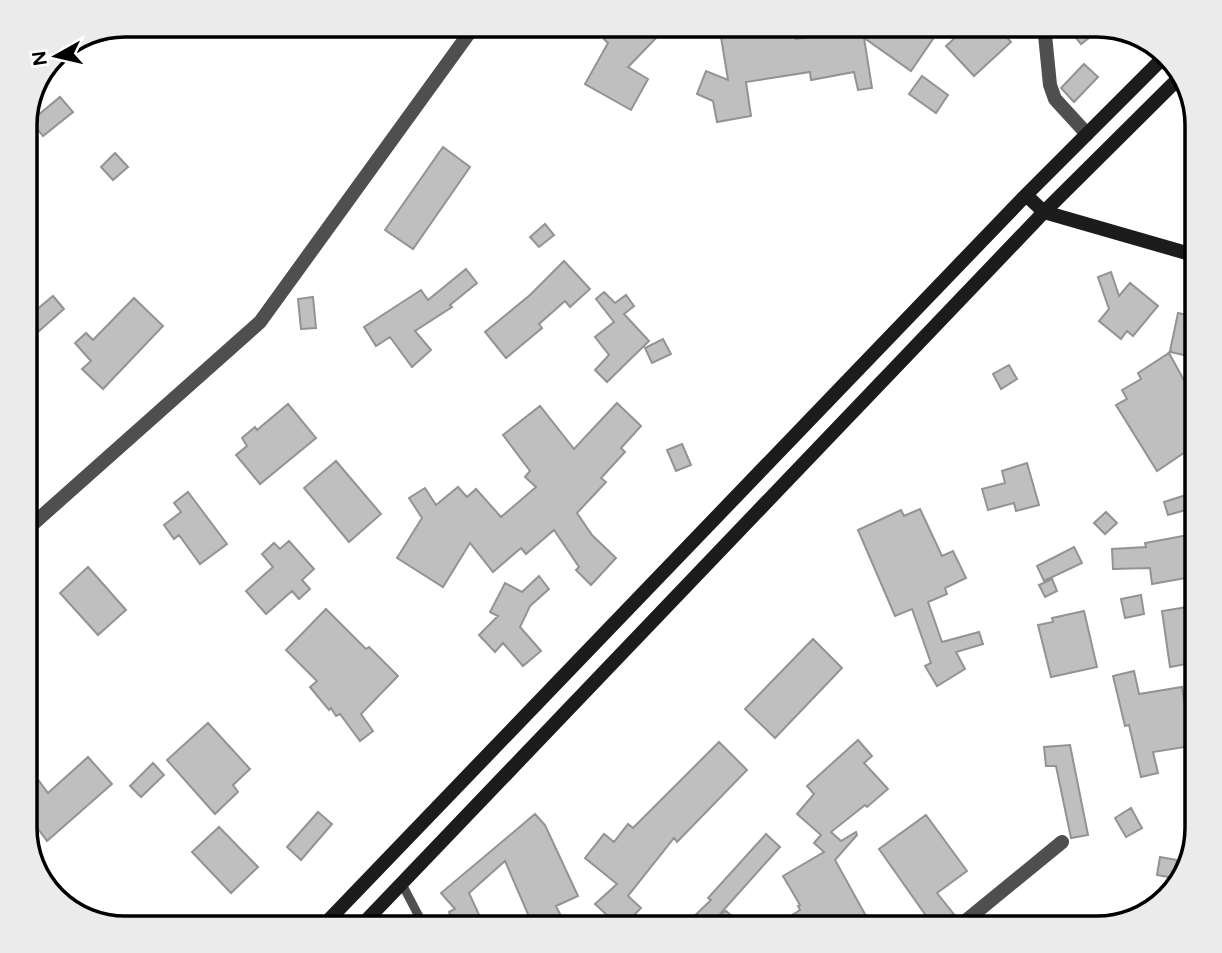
<svg xmlns="http://www.w3.org/2000/svg" width="1222" height="953" font-family="Figtree,sans-serif">
  <rect width="100%" height="100%" fill="#fff"/>
  <path fill="#bfbfbf" stroke="#939393" stroke-width="2" d="M602,24H660L652,32L657,37L628,67L648,79L631,110L585,84L608,43L604,39L611,33Z
    M826,24H919L935,36L911,71L864,38L872,88L858,90L854,72L811,80L810,72L746,82L751,116L717,122L713,101L697,94L706,71L728,80L721,37L784,26L785,34L795,33L796,39L819,35Z
    M970,24H995L1011,42L974,76L946,46Z
    M1065,24H1098L1103,27L1081,44Z
    M1084,64L1098,77L1074,102L1061,88Z
    M922,76L948,95L936,113L909,94Z
    M60,97L73,112L43,136L31,121Z
    M443,147L470,167L413,249L385,230Z
    M115,153L128,167L113,180L101,167Z
    M545,224L554,235L539,247L530,237Z
    M564,261L590,289L570,307L565,301L539,324L542,328L506,358L485,332L530,295Z
    M466,269L477,283L450,305L452,307L415,331L431,350L412,367L390,337L376,346L364,327L421,290L428,300Z
    M1111,272L1119,296L1130,283L1158,306L1133,336L1127,331L1121,339L1099,321L1109,309L1098,277Z
    M604,292L615,303L626,295L634,306L624,314L649,341L607,382L595,370L609,355L595,337L614,322L596,299Z
    M53,296L64,309L39,331L28,317Z
    M313,297L316,328L301,329L298,299Z
    M134,298L163,326L103,389L82,369L91,361L75,343L86,333L93,340Z
    M1178,313L1197,317V358L1170,352L1172,351H1170Z
    M663,339L671,354L652,363L645,348Z
    M1169,353L1197,404V444L1157,471L1116,405L1127,399L1122,390L1141,379L1138,373Z
    M1009,365L1017,379L1001,389L993,374Z
    M617,403L641,426L621,448L625,452L601,478L606,482L577,513L592,535L616,558L591,585L576,570L579,567L554,530L526,554L521,548L493,572L470,543L443,587L397,558L422,518L409,498L425,488L436,505L458,487L467,497L476,489L501,517L536,487L525,477L530,471L503,435L540,406L574,449Z
    M288,404L316,438L260,484L236,455L247,446L242,438L255,427L257,430Z
    M682,444L691,465L676,471L667,450Z
    M336,461L381,514L349,542L304,488Z
    M1027,463L1039,505L1016,511L1014,503L988,510L982,489L1005,483L1002,471Z
    M188,492L227,544L200,564L179,535L174,539L164,525L181,512L174,503Z
    M1189,494L1193,508L1168,515L1164,502Z
    M920,509L942,556L953,551L966,578L945,588L947,594L928,602L942,642L979,632L983,644L956,652L965,669L937,686L925,666L931,663L912,609L895,616L858,530L901,510L904,516Z
    M1106,512L1117,523L1105,534L1094,523Z
    M1194,534L1197,553V576L1152,584L1150,568L1113,569L1112,549L1146,547L1145,543Z
    M289,541L314,569L302,580L310,589L299,599L292,591L266,614L246,591L273,567L262,554L274,543L280,549Z
    M1074,547L1082,563L1044,581L1037,566Z
    M88,567L126,610L98,635L60,593Z
    M539,576L549,589L530,606L520,627L541,651L523,666L503,643L495,652L479,635L498,616L490,612L505,583L522,592Z
    M1052,579L1057,591L1045,597L1039,585Z
    M1141,595L1144,614L1125,618L1121,599Z
    M1194,606L1197,626V662L1170,667L1162,611Z
    M326,609L366,649L369,647L398,676L361,714L373,731L360,741L340,714L336,716L331,708L329,710L310,687L317,681L286,650Z
    M1084,611L1097,667L1051,677L1038,625L1053,622L1052,618Z
    M813,639L842,668L775,738L745,709Z
    M1134,671L1139,694L1182,687L1191,746L1153,752L1158,773L1141,777L1129,725L1125,726L1113,676Z
    M208,723L250,769L233,785L238,792L215,814L167,760Z
    M858,740L872,756L864,763L888,789L867,807L865,805L831,832L841,841L856,832L857,835L835,860L866,916L859,919L864,928H772L800,910L798,906L800,905L783,876L824,852L814,843L821,835L797,814L814,794L807,786Z
    M719,742L747,770L677,842L674,838L628,896L641,908L621,928L595,904L617,884L585,858L604,834L614,842L628,824L633,828Z
    M1070,745L1088,835L1071,838L1056,766H1046L1044,747Z
    M88,757L112,784L47,841L25,811V762L48,793Z
    M153,763L164,775L141,797L130,786Z
    M1131,808L1142,828L1126,837L1115,818Z
    M318,812L332,824L301,860L287,847Z
    M535,814L545,825L578,896L556,906L567,928H534L505,861L469,893L485,928H456L449,912L455,909L441,893Z
    M926,815L967,871L937,893L956,917L944,928H918L929,920L879,849Z
    M219,827L258,867L231,893L192,852Z
    M766,834L780,847L720,914L726,911L745,928H682L711,900L708,898Z
    M1160,857L1177,860L1174,878L1157,875Z"/>
  <g fill="none" stroke-linecap="round" stroke-linejoin="round">
    <path stroke="#4f4f4f" stroke-width="9" d="M402,884L425,928"/>
    <path stroke="#4f4f4f" stroke-width="14" d="M1044,25L1050,85L1055,99L1087,134
      M25,531L260,322L475,25
      M957,928L1062,842"/>
    <path stroke="#1c1c1c" stroke-width="14" d="M1026,195L1044,212L1197,256
      M321,928L1026,195L1167,54
      M359,928L1044,212L1183,74"/>
  </g>
  <path d="M0 0H1222V953H0ZM125 37H1097A88 88 0 0 1 1185 125V828A88 88 0 0 1 1097 916H125A88 88 0 0 1 37 828V125A88 88 0 0 1 125 37Z" fill="#ebebeb" fill-rule="evenodd"/>
  <path fill="none" stroke="#000" stroke-width="3.5" d="M125 37H1097A88 88 0 0 1 1185 125V828A88 88 0 0 1 1097 916H125A88 88 0 0 1 37 828V125A88 88 0 0 1 125 37Z"/>
  <g transform="translate(56 56) rotate(262)" stroke="#ffffff" stroke-width="5" paint-order="stroke">
  <path d="M0-5L12 26L0 18L-12 26Z" fill="#000000"/>
  <text y="-10" font-size="19" font-weight="bold" text-anchor="middle" fill="#000000">N</text>
  </g>
</svg>
